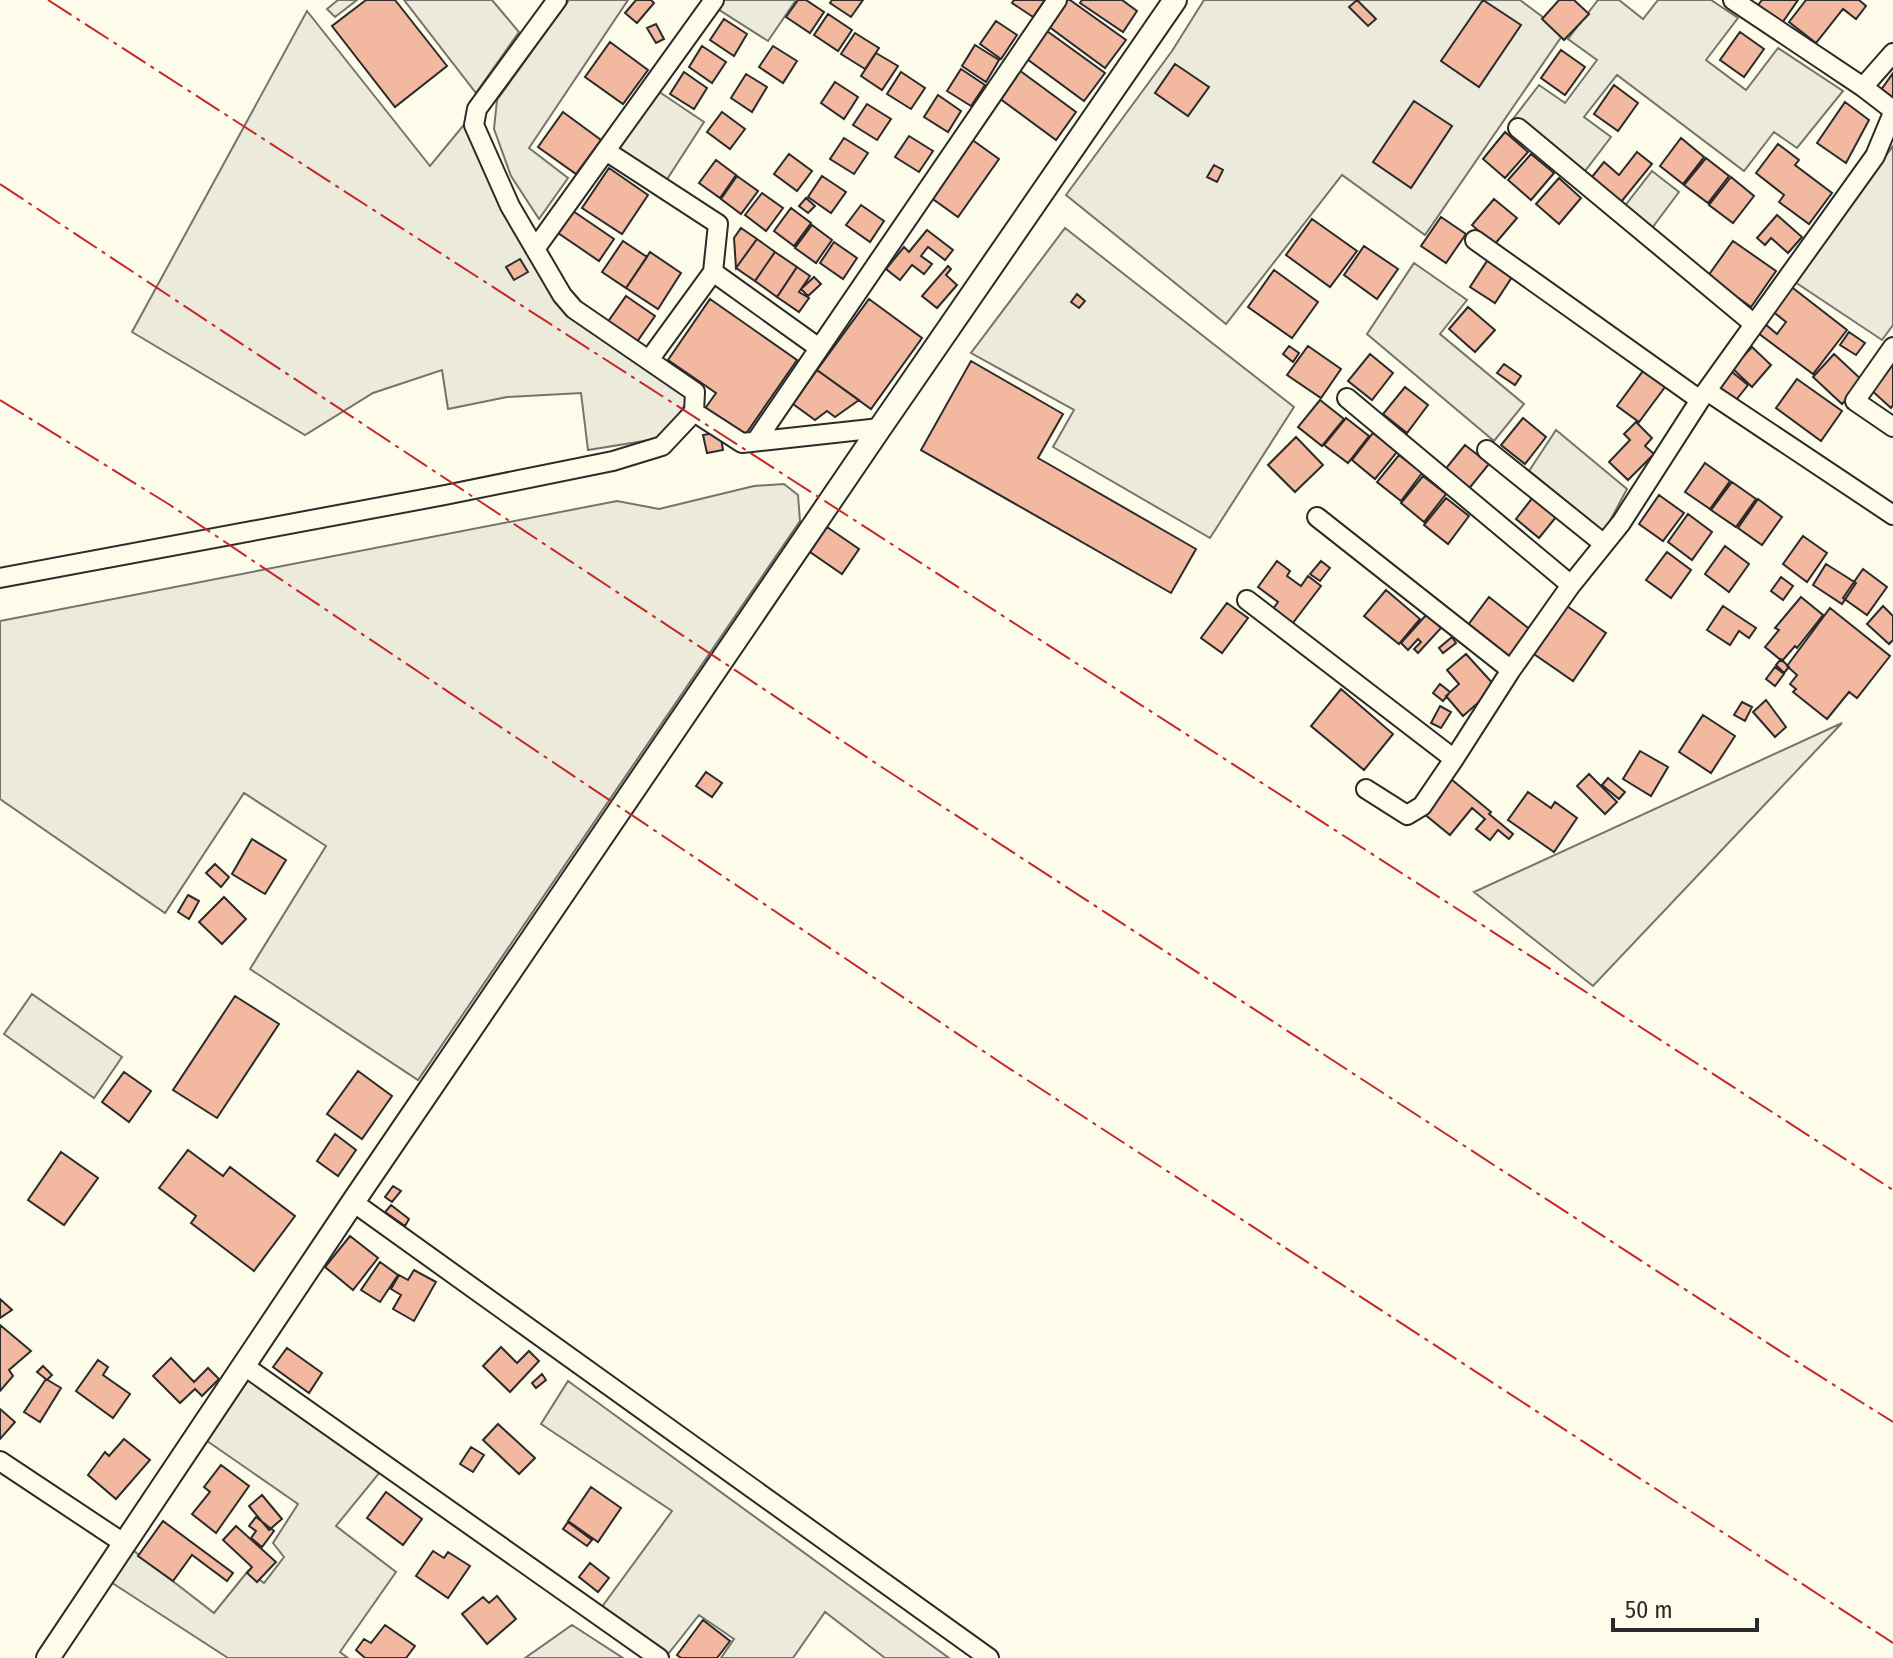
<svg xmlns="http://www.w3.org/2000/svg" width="1893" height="1658" font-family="'Fira Sans Condensed',sans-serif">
  <rect width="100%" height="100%" fill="#fdfbea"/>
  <path fill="#ecebdb" stroke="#74746e" stroke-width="2" d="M338,0H357L335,17L327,9Z
    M404,0H492L519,32L476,93Z
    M569,0H628L529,148L568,178L539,219L511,176L494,129L497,100Z
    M714,0H796L768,41L710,4Z
    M1204,0H1520L1564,33L1425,235L1342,175L1226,324L1066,195L1172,51Z
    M1598,0H1619L1643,19L1658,0H1711L1738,18L1706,60L1746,90L1778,48L1843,91L1797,148L1774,132L1744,171L1617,75L1584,117L1611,137L1582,175L1513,119L1539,85L1565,103L1597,60L1568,39Z
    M307,11L430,166L477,109L474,125L562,295L649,360L688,399L677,418L656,439L588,450L581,393L507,397L448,409L442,370L373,393L305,435L132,332Z
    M652,87L704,122L662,187L606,151Z
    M1893,146V325L1882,340L1792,280Z
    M1652,171L1679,192L1652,228L1624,207Z
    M1065,228L1294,407L1210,538L1053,447L1074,410L971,353Z
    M1414,263L1467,300L1440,334L1524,404L1494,441L1367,334Z
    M1556,430L1627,489L1604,532L1529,471Z
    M784,484L798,495L800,521L418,1080L250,969L326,846L244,793L165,913L0,799V621L617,501L659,509L754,486Z
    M1842,723L1593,986L1474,892Z
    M32,994L122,1057L94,1098L4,1034Z
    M243,1365L385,1466L336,1526L396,1572L340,1652L348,1658H228L103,1577L125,1544L214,1613L248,1571L264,1583L284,1557L273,1543L298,1504L197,1434Z
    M568,1381L949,1658H885L825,1612L793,1658H721L734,1639L699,1615L665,1658L596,1615L672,1511L541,1424Z
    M572,1625L623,1658H525Z"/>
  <path fill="#f2b8a0" stroke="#2b2b2b" stroke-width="2" d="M366,0H395L447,66L395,107L332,26Z
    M636,0H651L654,3L637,23L625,13Z
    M798,0H806L824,12L810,33L786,17Z
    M832,0H863L851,17L830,3Z
    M1014,0H1045L1033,17L1012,3Z
    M1067,0H1070L1126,40L1105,68L1048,26Z
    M1082,0H1122L1137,11L1123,32L1080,3Z
    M1357,0L1376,19L1368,26L1349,7Z
    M1483,0L1521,25L1479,87L1441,61Z
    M1559,0H1574L1589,14L1564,40L1542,19Z
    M1762,0H1798L1780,26L1755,9Z
    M1806,0H1859L1866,6L1856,19L1843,9L1816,43L1789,22Z
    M828,14L852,30L838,51L814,35Z
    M724,19L747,34L734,56L710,40Z
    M996,21L1017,35L1001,59L980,44Z
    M656,24L664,39L656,43L647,28Z
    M1047,31L1105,73L1084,101L1027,59Z
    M1740,32L1764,49L1744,77L1720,60Z
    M855,33L879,48L865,69L841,54Z
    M610,42L648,70L623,104L585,77Z
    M975,45L999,60L986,82L962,66Z
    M702,46L726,62L712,83L689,67Z
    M773,46L797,61L783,83L759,67Z
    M1561,50L1585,67L1565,95L1541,78Z
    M876,53L898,66L882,90L861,76Z
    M1175,64L1209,87L1188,116L1155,93Z
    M961,69L985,85L971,106L947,91Z
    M1019,70L1076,112L1056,140L999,98Z
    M684,72L707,88L694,109L670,94Z
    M901,72L925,88L911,109L887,94Z
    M1893,73V98L1881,90Z
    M746,74L767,87L752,112L731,98Z
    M835,82L858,97L844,119L821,103Z
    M1614,85L1638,103L1618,131L1594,114Z
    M938,95L961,111L948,132L924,117Z
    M1414,101L1452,126L1411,188L1373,162Z
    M1845,102L1869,120L1846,163L1817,143Z
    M867,104L891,119L877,140L853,125Z
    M563,112L601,140L576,174L538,147Z
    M722,112L745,129L730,149L707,132Z
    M1505,132L1528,152L1505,178L1483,159Z
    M909,136L933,151L919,172L895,157Z
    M844,138L868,153L854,174L830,159Z
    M1681,138L1704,157L1683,184L1660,166Z
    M971,139L999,159L958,217L930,197Z
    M1778,144L1799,160L1795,165L1832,193L1809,224L1779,202L1784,195L1756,173Z
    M1637,152L1652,164L1617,207L1587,183L1604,162L1619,175Z
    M789,154L812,171L797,191L774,174Z
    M1531,154L1554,173L1531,200L1508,180Z
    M1706,158L1729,176L1708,203L1684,185Z
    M716,160L736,175L720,198L699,183Z
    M1214,165L1223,170L1217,182L1207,177Z
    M609,168L648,195L622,234L582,208Z
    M737,176L758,191L741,214L721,199Z
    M822,176L846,192L831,213L808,197Z
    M1731,177L1754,196L1733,223L1709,205Z
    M1559,178L1581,198L1559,224L1536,204Z
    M762,193L783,208L766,231L745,215Z
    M806,198L815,206L808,213L799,206Z
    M1494,199L1517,218L1494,245L1472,225Z
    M861,205L884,221L870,242L846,225Z
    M791,208L811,223L794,246L774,231Z
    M573,211L614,239L599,261L558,233Z
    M1777,215L1802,237L1788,253L1771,238L1765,245L1757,238Z
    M1441,217L1466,234L1446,263L1421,246Z
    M1312,219L1357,251L1330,287L1286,255Z
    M812,225L832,240L816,263L795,248Z
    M741,228L757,239L736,268L734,238Z
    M927,230L953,250L945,260L928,247L921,256L932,264L924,274L912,265L900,280L886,269L904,247L909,252Z
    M757,239L775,252L755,281L736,268Z
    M623,241L647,257L626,288L602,272Z
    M1733,241L1776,271L1751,307L1708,276Z
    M834,242L857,258L843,279L820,263Z
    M1364,246L1398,269L1377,299L1344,275Z
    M650,252L681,273L658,309L626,288Z
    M775,252L797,267L777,297L755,281Z
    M1489,258L1514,274L1495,303L1470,287Z
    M520,259L528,272L514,280L506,267Z
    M948,266L951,269L946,275L957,285L937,308L922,296Z
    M797,267L810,276L799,292L809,298L799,312L777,297Z
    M1274,270L1318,302L1292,338L1248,307Z
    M814,277L821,284L808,296L801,289Z
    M1789,285L1847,330L1813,374L1758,333L1765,324L1777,334L1786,322L1771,310Z
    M1077,294L1085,301L1079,308L1071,302Z
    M626,296L655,316L634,346L605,326Z
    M710,299L797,360L743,438L704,410L716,393L668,360Z
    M869,299L922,338L871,409L817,370Z
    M1468,307L1495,330L1475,352L1449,329Z
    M1849,332L1865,343L1856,355L1840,345Z
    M1289,346L1299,353L1293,362L1283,354Z
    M1308,346L1341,369L1321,398L1287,375Z
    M1752,347L1771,365L1752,387L1732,368Z
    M1370,354L1393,373L1372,400L1348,381Z
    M1834,354L1863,381L1842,404L1813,377Z
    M971,361L1063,414L1038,458L1196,549L1171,593L921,450Z
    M1893,363V405L1891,408L1870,389Z
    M1504,364L1521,376L1515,385L1497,373Z
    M817,370L859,400L835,417L827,411L815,420L793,404Z
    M1643,371L1665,387L1639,422L1617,406Z
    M1732,372L1748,385L1733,404L1716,391Z
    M1797,379L1842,411L1821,441L1776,408Z
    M1405,387L1428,405L1407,433L1383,414Z
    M1320,400L1344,419L1322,446L1298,427Z
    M1346,418L1369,436L1348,463L1324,445Z
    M1523,418L1546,437L1525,464L1501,445Z
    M1636,422L1652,438L1645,446L1654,454L1628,480L1609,462L1630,440L1624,434Z
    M720,432L723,450L707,453L703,435Z
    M1373,433L1397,452L1375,479L1352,460Z
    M1296,437L1323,465L1295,492L1268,465Z
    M1465,445L1489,464L1467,491L1443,472Z
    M1399,455L1422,473L1401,501L1377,482Z
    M1705,463L1730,481L1710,509L1685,492Z
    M1423,476L1446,494L1424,522L1401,503Z
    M1732,482L1756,499L1736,527L1711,510Z
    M1537,492L1561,511L1539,538L1516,519Z
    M1659,495L1684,513L1663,541L1639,524Z
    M1446,498L1469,516L1448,544L1424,525Z
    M1758,499L1782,517L1762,545L1738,528Z
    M1688,514L1712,532L1692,560L1668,542Z
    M827,527L859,549L842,574L810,552Z
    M1803,536L1827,553L1807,582L1783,564Z
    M1725,546L1749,564L1729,592L1705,574Z
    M1667,552L1691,570L1671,598L1646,580Z
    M1277,561L1290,571L1287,576L1301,586L1308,576L1321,586L1289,628L1270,613L1278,602L1258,587Z
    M1321,561L1330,568L1320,581L1310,574Z
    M1826,564L1856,583L1842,604L1813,585Z
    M1863,569L1887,587L1867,615L1843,598Z
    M1781,577L1793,586L1783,600L1771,591Z
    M1386,590L1420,619L1399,644L1364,616Z
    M1489,597L1532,631L1508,663L1465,629Z
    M1801,597L1823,615L1797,648L1795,646L1782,661L1765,647L1779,630L1775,628Z
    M1227,603L1248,618L1222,653L1201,638Z
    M1564,604L1606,633L1573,681L1531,652Z
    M1723,606L1756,628L1749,638L1739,631L1730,645L1707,630Z
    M1883,606L1893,616V640L1889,644L1867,624Z
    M1830,608L1890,656L1857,698L1849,692L1827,719L1793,692L1796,689L1790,684L1797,675L1787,666Z
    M1427,614L1441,628L1418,653L1414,649L1421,642L1418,639L1408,650L1401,643Z
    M1452,637L1456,643L1443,653L1439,648Z
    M1466,654L1496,687L1463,716L1446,696L1459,684L1447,670Z
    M1781,659L1789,667L1784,673L1776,665Z
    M1775,667L1784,674L1775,686L1766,679Z
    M1440,684L1450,692L1443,701L1433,693Z
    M1341,689L1393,734L1364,770L1311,726Z
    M1766,700L1786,727L1775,737L1753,712Z
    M1742,702L1752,707L1745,721L1734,715Z
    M1440,706L1451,712L1441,728L1431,723Z
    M1703,715L1735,736L1711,773L1679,752Z
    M1640,751L1668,767L1651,796L1623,779Z
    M706,772L722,783L712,797L696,786Z
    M1589,774L1617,802L1605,814L1577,786Z
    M1608,778L1625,792L1619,799L1602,785Z
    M1451,779L1491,812L1489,814L1513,834L1509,839L1498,830L1490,840L1476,829L1485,819L1472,808L1450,835L1423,813Z
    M1528,792L1551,808L1555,802L1577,818L1554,852L1508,820Z
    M252,839L286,860L265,894L232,874Z
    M215,864L229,877L221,887L206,873Z
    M188,895L199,901L189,919L178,912Z
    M224,897L246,919L222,944L199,922Z
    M235,996L279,1024L217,1118L173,1090Z
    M358,1071L392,1096L362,1139L327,1114Z
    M124,1072L151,1091L129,1122L102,1102Z
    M335,1134L356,1150L338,1176L317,1161Z
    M188,1150L223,1176L230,1167L295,1216L254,1271L191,1223L196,1216L159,1188Z
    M61,1152L98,1178L64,1225L28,1200Z
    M393,1186L401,1191L392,1202L385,1197Z
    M391,1205L409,1219L405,1226L385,1212Z
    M350,1236L378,1258L353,1290L325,1267Z
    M380,1262L398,1275L380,1302L361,1290Z
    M414,1270L436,1282L414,1321L393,1309L401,1295L391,1289L399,1275L408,1280Z
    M0,1299L12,1310L0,1318Z
    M0,1325L31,1351L9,1370L13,1376L0,1391Z
    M501,1347L517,1363L529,1351L539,1361L510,1392L483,1366Z
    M287,1348L322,1373L309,1393L273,1367Z
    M171,1358L194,1382L208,1368L219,1379L202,1396L195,1389L180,1403L153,1376Z
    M98,1360L108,1367L103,1375L130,1394L113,1418L76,1391Z
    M43,1366L52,1375L47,1380L37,1372Z
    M542,1374L546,1380L536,1388L532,1383Z
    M46,1379L61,1388L40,1422L24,1412Z
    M0,1409L15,1422L0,1439Z
    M498,1424L535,1458L519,1474L483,1440Z
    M124,1439L150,1460L116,1499L88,1475L105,1452L109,1456Z
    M471,1447L484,1455L473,1472L460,1464Z
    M221,1465L249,1486L216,1533L192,1514L210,1492L204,1487Z
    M591,1487L621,1508L598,1542L568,1521Z
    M386,1492L422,1519L403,1545L367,1518Z
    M262,1495L282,1519L269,1530L249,1506Z
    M256,1517L274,1531L262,1547L251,1538L256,1531L249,1526Z
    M163,1521L233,1573L227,1581L192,1555L173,1581L138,1556Z
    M568,1522L592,1540L587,1546L563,1529Z
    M236,1526L276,1562L257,1582L247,1573L252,1567L223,1540Z
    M433,1551L444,1558L448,1552L470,1566L448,1598L416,1576Z
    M590,1563L609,1578L598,1592L579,1577Z
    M497,1596L516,1619L487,1644L462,1614L483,1597L489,1603Z
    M703,1620L730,1641L717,1658H681L677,1655Z
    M385,1625L415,1646L406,1658H365L356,1650L364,1639L371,1643Z"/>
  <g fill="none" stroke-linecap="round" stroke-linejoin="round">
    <defs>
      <path id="minor" d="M557,0L477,109L474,125L510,206L562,295L574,309L695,392L694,412L742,443L880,428
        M1733,0L1863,87L1893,110
        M1863,87L1893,53
        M1518,128L1754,324
        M606,151L718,224L713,272L649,360
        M1475,240L1700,400
        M535,249L714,0
        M713,272L819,348
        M1893,347L1855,401L1893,427
        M1707,391L1893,515
        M1347,398L1571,585
        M756,441L1057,0
        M1487,450L1604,544
        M1317,517L1511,670
        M0,578L445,495L613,461L662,446L694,412
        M1247,600L1454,759L1511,670L1571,585L1621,523L1700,400L1875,156L1893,113
        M1366,789L1407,815L1422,806L1454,759
        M353,1202L989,1658
        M243,1365L659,1658
        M0,1461L125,1544"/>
      <path id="tertiary" d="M48,1658L353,1202L880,428L1175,0"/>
    </defs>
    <use href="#minor" stroke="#2b2b2b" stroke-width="22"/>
    <use href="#tertiary" stroke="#2b2b2b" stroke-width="26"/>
    <use href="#minor" stroke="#fdfbea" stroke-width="18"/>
    <use href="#tertiary" stroke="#fdfbea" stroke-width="22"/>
    <path stroke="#c62828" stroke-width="2" stroke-dasharray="28 6 4 6" stroke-linecap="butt" d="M48,0L1893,1190
      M0,184L877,764L1783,1353L1893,1422
      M0,400L170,505L1001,1063L1893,1643"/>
  </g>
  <path d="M1613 1618v12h144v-12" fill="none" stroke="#2b2b2b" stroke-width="4"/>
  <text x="1625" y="1618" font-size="24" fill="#2b2b2b" stroke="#fdfbea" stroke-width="6" paint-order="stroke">50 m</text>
</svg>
